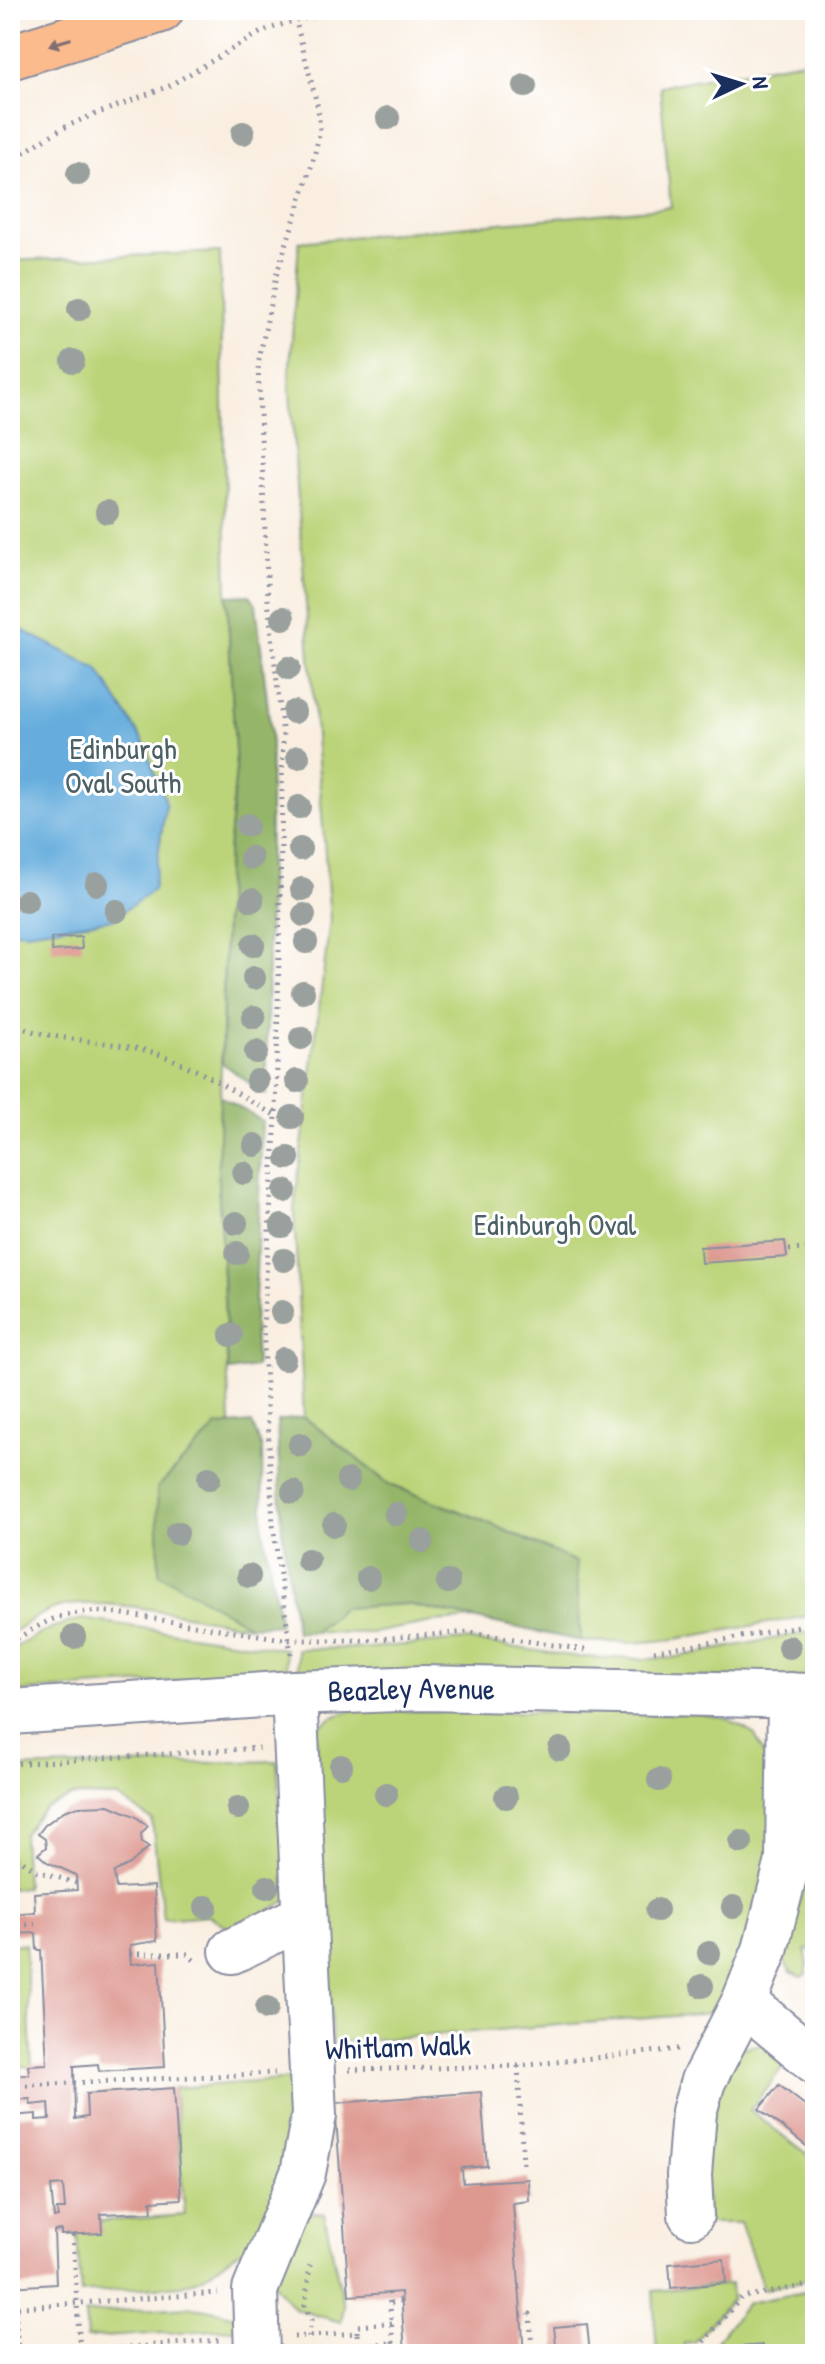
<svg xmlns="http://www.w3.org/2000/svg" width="825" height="2364" font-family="'Patrick Hand',sans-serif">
  <rect width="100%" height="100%" fill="#fff"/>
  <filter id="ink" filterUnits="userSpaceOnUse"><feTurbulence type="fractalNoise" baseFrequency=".0125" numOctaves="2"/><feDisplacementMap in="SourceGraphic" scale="16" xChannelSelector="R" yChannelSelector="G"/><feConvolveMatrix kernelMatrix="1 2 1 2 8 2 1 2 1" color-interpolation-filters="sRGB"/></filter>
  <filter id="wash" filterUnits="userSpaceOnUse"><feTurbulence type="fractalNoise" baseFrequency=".006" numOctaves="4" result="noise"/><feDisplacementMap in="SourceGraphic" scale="32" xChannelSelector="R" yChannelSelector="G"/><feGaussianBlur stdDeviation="1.8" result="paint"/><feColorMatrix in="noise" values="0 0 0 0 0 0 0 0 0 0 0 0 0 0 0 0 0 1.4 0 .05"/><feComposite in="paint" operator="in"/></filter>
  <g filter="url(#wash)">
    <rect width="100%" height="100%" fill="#f9eee0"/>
    <path fill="#bcd479" stroke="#6c826c" stroke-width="2" d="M815,59V1615L669,1640L631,1643L581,1641L575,1562L475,1517L390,1485L304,1417L294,1210L330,920L289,380L299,242L671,207L660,86Z
      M220,252L227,596L236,769L226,874L218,1179L235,1521L250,1626C202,1619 103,1595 59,1607C41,1612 26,1624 10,1634V261Z
      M406,1604L478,1619L432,1622L372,1633L314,1632L342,1608Z
      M82,1619L285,1649L287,1674L10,1692V1650L51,1628Z
      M815,1631V1678L298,1674L297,1649L369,1648L465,1640L577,1657L647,1659L672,1658Z
      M353,1710L700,1714L728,1719L755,1735L770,1769L775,1864L725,2012L332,2043L316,1728L333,1717Z
      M277,1761L287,1900L236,1932L208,1915L163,1919L152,1820L118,1797L73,1796L44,1808L23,1834L26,1887L10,1889V1768Z
      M815,1879V1949L806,1950L807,1974L802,1977L791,1972L783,1960L805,1881Z
      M25,1944L32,2067L10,2066V1945Z
      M775,2043L790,2057L750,2110L809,2156L815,2149V2278L764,2289L740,2223H708L704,2167L725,2050Z
      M307,2078L308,2114L265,2219L244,2248L203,2277L181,2285L81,2293L76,2223L185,2215L174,2088Z
      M302,2211L324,2214L344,2306L341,2322L295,2309L272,2282Z
      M731,2284L732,2299L694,2342L684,2343V2354H657L653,2291Z
      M815,2290V2354H706L747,2303Z
      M189,2307C209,2308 225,2312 243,2320L244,2328L87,2338L85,2313Z"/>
    <path fill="#95b669" stroke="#587264" stroke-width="2" d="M250,595L256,604L271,734L266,1095L222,1063L226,874L236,769L227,596Z
      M220,1096L262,1121L254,1325L256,1367L228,1371L218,1179Z
      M304,1417L390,1485L475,1517L576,1562L581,1641L406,1604L342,1608L314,1632H296L282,1529L277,1421Z
      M252,1423L262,1449L263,1528L280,1624L250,1626L159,1573L157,1488L217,1426Z"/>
    <path fill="#66addd" stroke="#406e9e" stroke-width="2" d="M10,624L98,669L143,741L166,802L153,890L113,919L27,932L10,931Z"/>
    <g id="blocks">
      <path fill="#dd9890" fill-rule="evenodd" d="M81,937L82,949L52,951L51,938Z
        M785,1241L787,1257L701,1263L700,1247Z
        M109,1805L135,1816L148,1826L141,1834L142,1842L149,1847L130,1864L114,1872L116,1888L154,1886L157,1941L130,1945V1954L131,1964L159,1962L165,2067L99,2071L98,2064L74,2066L75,2119L87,2117L86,2094L174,2088L181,2199L151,2201L152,2212L101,2214L102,2233L61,2235V2230L54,2231L56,2284L10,2287V2116L36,2114V2120L50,2119L49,2103L31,2105L30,2099L10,2100V2075L29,2074L28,2065L47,2064L41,1950H37L36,1933L10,1934V1914L35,1912L34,1893L77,1890L76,1875L47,1862L38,1854L46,1847L45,1839L38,1834L45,1825L64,1811L79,1806ZM63,2185L65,2209H57L58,2217L54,2218L51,2186Z
        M779,2085L815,2113V2141L809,2148L759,2109Z
        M481,2092L487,2166L462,2168L463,2183L528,2179L529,2201L513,2203L524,2354H405L401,2292L349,2296L335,2103Z
        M724,2259L726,2283L671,2288L669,2264Z
        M587,2324L590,2354H557L554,2327Z
        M762,2345L763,2354H727V2348Z"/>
    </g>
  </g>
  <g filter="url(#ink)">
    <use href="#blocks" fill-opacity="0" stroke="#8a8e9f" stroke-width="2"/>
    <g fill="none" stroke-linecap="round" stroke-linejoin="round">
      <defs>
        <g id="minor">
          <path id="s1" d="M10,1712L294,1693L423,1688L815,1696"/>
          <path d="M232,1951L304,1916"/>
          <path d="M744,2002L815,2061"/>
          <path d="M691,2215L689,2175L694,2112L703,2081L744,2002L765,1950L788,1861L790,1695"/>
          <path d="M257,2354L255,2290L303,2173L314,2115L294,1693"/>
        </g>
        <path id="major" d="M10,57L161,10"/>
      </defs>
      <use href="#minor" stroke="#8a8e9f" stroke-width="48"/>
      <use href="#major" stroke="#8a8e9f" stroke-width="48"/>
      <path stroke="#8a8e9f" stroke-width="5" stroke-dasharray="2 6" stroke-linecap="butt" d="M10,161L61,129L83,119L169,86L263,31L296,20L357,10
        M10,1023C56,1044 107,1038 155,1053C198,1067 237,1094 276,1116
        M789,1250L815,1248
        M10,1643C49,1619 63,1610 110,1612L290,1640H364L469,1632L585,1650
        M654,1651L698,1645L815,1623
        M291,1654L273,1525L263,1326L276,1116L283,737L268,600L258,365L276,276L312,165L320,131L318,108L293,10
        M10,1764L260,1748
        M10,1852L37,1871L76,1883
        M10,1926L35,1924
        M130,1954H187L194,1960
        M518,2066L523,2164
        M349,2070L518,2066L678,2049
        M10,2086L275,2073
        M73,2235L80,2353
        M389,2293L394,2354
        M391,2303L402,2300
        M10,2308L218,2293
        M521,2315L530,2314L532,2354
        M357,2333V2326L392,2323
        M294,2337L357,2333L358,2345L393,2343
        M309,2337L311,2320L305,2306L310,2265
        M41,2354L220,2340
        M693,2354L742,2297L815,2284"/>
      <use href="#minor" stroke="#fff" stroke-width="44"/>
      <use href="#major" stroke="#fbbb8c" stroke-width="44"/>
      <path stroke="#8a8e9f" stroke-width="5" stroke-dasharray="2 6" stroke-linecap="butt" d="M14,2287L18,2354"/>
    </g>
    <g fill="#99a09d">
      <circle cx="525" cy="86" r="12"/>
      <circle cx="388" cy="118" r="12"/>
      <circle cx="243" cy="133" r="12"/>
      <circle cx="78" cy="174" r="12"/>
      <circle cx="79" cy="309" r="12"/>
      <circle cx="73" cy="361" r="12"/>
      <circle cx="107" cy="512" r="12"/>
      <circle cx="283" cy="618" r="12"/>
      <circle cx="289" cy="668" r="12"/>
      <circle cx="294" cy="712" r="12"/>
      <circle cx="298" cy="757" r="12"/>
      <circle cx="299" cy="807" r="12"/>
      <circle cx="247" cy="825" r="12"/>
      <circle cx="300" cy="849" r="12"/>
      <circle cx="251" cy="858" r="12"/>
      <circle cx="97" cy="884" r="12"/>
      <circle cx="302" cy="889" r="12"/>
      <circle cx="252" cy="900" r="12"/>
      <circle cx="26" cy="901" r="12"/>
      <circle cx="116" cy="911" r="12"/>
      <circle cx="304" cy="915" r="12"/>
      <circle cx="306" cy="942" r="12"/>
      <circle cx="253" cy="945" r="12"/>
      <circle cx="254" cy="978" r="12"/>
      <circle cx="303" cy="992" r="12"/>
      <circle cx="254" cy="1017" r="12"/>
      <circle cx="301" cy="1038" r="12"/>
      <circle cx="256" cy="1052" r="12"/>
      <circle cx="257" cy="1081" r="12"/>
      <circle cx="297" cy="1081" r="12"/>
      <circle cx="292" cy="1117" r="12"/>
      <circle cx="255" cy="1145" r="12"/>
      <circle cx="288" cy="1158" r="12"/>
      <circle cx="244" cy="1173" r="12"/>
      <circle cx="285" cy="1191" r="12"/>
      <circle cx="236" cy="1223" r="12"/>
      <circle cx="282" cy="1226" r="12"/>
      <circle cx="237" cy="1253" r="12"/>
      <circle cx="284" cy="1260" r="12"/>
      <circle cx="282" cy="1312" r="12"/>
      <circle cx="231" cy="1335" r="12"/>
      <circle cx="284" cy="1359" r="12"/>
      <circle cx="300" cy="1445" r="12"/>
      <circle cx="209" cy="1478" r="12"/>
      <circle cx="348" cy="1480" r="12"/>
      <circle cx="293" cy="1492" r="12"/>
      <circle cx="396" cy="1514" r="12"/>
      <circle cx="334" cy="1525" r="12"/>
      <circle cx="177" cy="1533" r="12"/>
      <circle cx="422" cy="1541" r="12"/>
      <circle cx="308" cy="1560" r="12"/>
      <circle cx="249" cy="1576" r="12"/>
      <circle cx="368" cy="1578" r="12"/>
      <circle cx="448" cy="1582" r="12"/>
      <circle cx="74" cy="1637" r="12"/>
      <circle cx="789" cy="1647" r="12"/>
      <circle cx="560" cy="1749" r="12"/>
      <circle cx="341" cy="1766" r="12"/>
      <circle cx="659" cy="1780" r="12"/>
      <circle cx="386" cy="1794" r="12"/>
      <circle cx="506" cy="1797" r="12"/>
      <circle cx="238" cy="1808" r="12"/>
      <circle cx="741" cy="1842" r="12"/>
      <circle cx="267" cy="1887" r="12"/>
      <circle cx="206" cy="1907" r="12"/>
      <circle cx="733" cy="1907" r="12"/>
      <circle cx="657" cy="1910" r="12"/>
      <circle cx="709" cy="1953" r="12"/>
      <circle cx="702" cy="1986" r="12"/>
      <circle cx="267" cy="2008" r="12"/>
    </g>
    <defs><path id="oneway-solid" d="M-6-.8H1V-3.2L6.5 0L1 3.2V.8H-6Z" transform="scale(2)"/></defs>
    <use fill="#806e73" href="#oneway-solid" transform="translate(60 42) rotate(163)"/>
  </g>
  <g text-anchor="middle" stroke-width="6" stroke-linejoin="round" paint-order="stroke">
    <g font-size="30" fill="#4b6166" stroke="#fff">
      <text x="123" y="759">Edinburgh<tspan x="123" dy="34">Oval South</tspan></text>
      <text x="555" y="1235">Edinburgh Oval</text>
    </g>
    <g font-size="30" fill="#1b2f5e" stroke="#fff">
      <text dy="10" stroke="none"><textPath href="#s1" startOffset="402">Beazley Avenue</textPath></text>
      <text transform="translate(398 2047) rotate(-2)" y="10">Whitlam Walk</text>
    </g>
  </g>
  <rect width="825" height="2364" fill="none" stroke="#fff" stroke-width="40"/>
  <g transform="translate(741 84) rotate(86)" stroke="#ffffff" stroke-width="6" paint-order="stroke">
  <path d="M0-6L14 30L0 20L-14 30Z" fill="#1b2f5e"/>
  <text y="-12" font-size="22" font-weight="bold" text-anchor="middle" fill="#1b2f5e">N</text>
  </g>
</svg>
